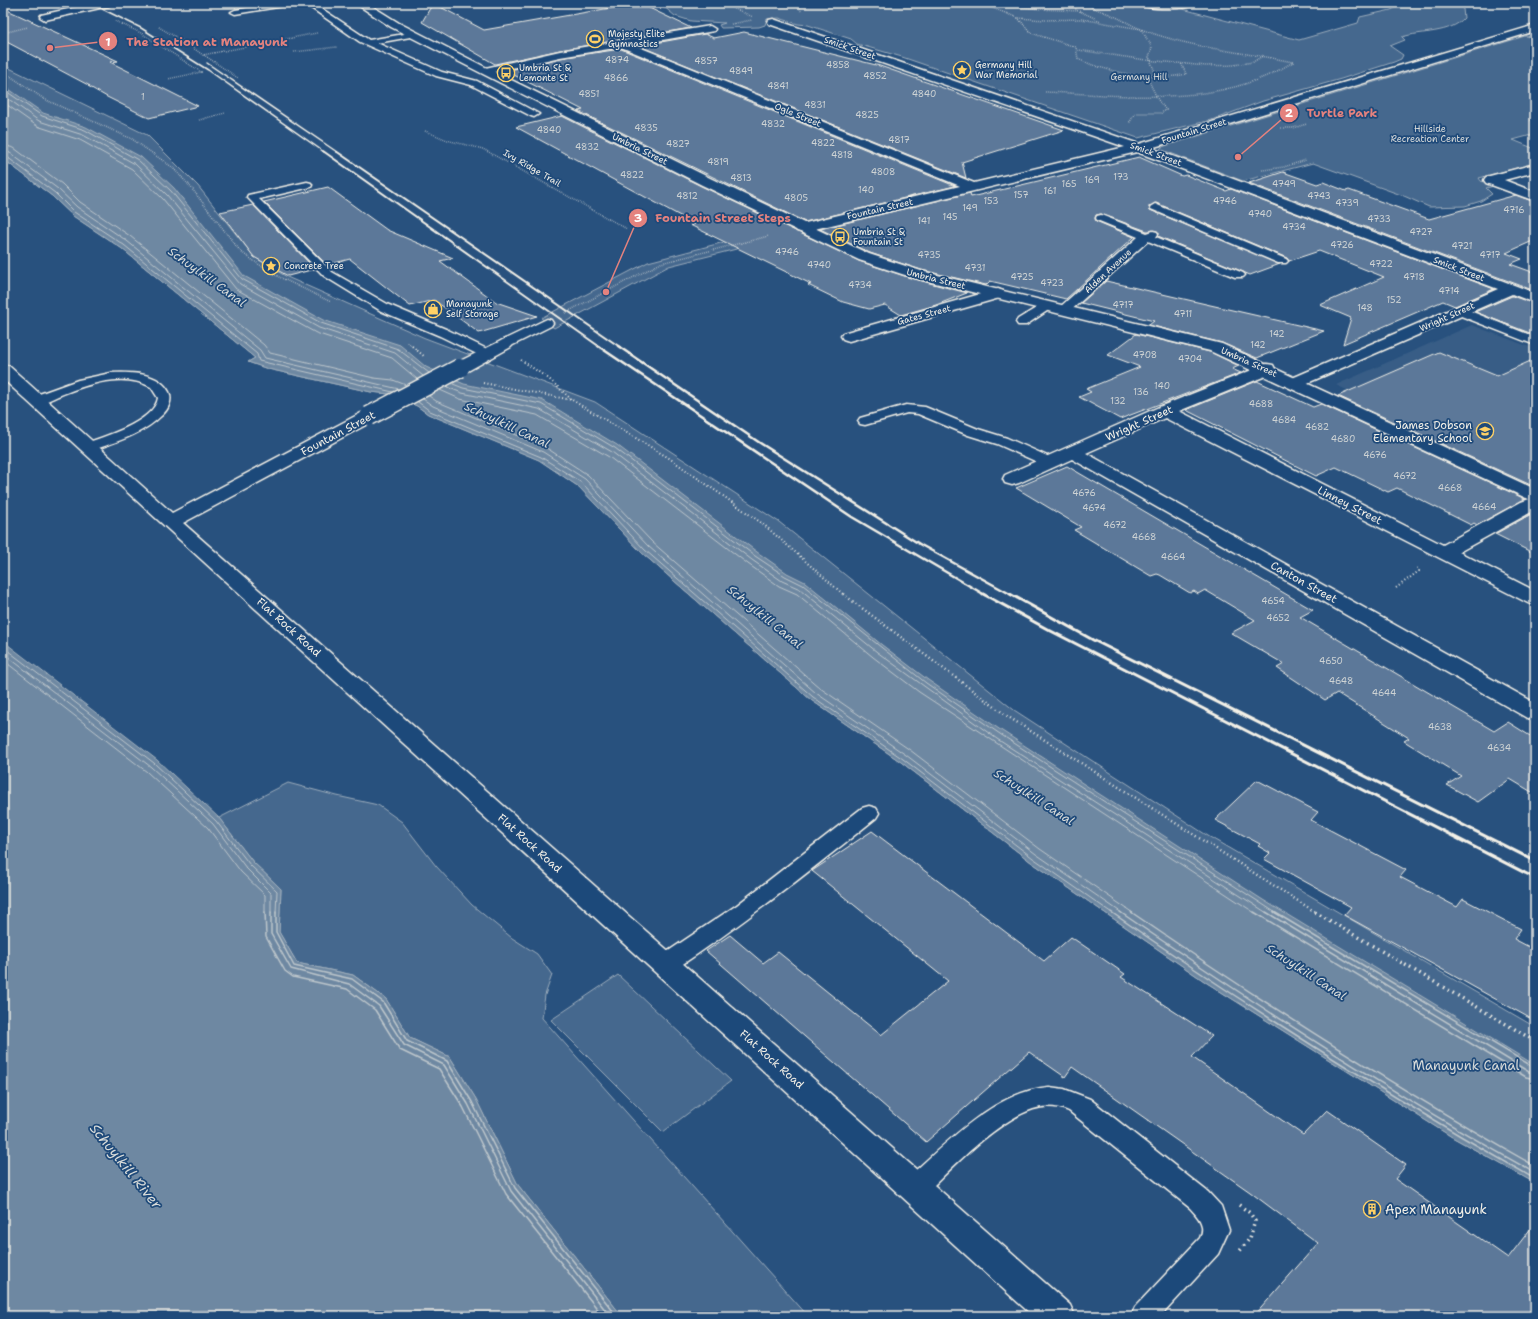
<svg xmlns="http://www.w3.org/2000/svg" width="1538" height="1319" font-family="'Shantell Sans',sans-serif">
  <rect width="100%" height="100%" fill="#28517e"/>
  <filter id="ink" filterUnits="userSpaceOnUse"><feTurbulence type="fractalNoise" baseFrequency=".025" numOctaves="2"/><feDisplacementMap in="SourceGraphic" scale="8" xChannelSelector="R" yChannelSelector="G"/><feConvolveMatrix kernelMatrix="1 2 1 2 8 2 1 2 1" color-interpolation-filters="sRGB"/></filter>
  <g filter="url(#ink)">
    <path fill="#375d86" d="M1472,325L1535,349V478L1336,385Z"/>
    <path fill="#45688e" stroke="#9cacbb" d="M647,3H1116L1140,7L1179,8L1299,40L1358,23L1360,17L1391,10L1404,3H1503L1465,6L1463,9L1464,18C1450,34 1421,31 1402,37L1405,40L1390,46L1403,55L1401,59L1394,62L1341,79L1263,101L1215,119L1138,138L902,57L857,44L851,39L808,25L798,24L779,18L767,19L765,25L759,27L721,28L719,25L725,23L691,21L675,16L663,6Z
      M1525,36L1535,37V134L1513,140L1535,149V163L1479,178L1481,181L1494,186L1486,188L1492,194L1481,201L1465,206L1429,207L1404,196L1313,163L1243,181L1160,149L1162,147Z
      M3,65L147,135L198,186L254,257L287,277L425,338L595,402L779,522L1014,710L1208,836L1535,1027V1183L1452,1137L1207,983L1031,862L901,762L811,700L642,553L579,487L539,460L428,414L417,406L389,394L371,392L268,369L248,362L255,358L121,248L73,216L52,196L3,159Z
      M774,229L788,236L669,266L554,328L541,318L648,262Z
      M288,783L337,796L378,805L402,822L436,866L472,905L512,938L537,954L552,975L545,995L542,1018L808,1316H622L518,1185L476,1099L450,1057L410,1038L386,999L353,975L297,963L279,932L281,889L253,862L219,818Z
      M618,975L731,1081L663,1132L551,1020Z"/>
    <path fill="#6e88a2" stroke="#a4b2be" d="M3,85L43,113L86,127L141,157L174,188L244,276L323,320L400,345L426,367L464,384L542,400L617,445L757,552L787,573L805,582L882,645L928,680L1002,731L1263,900L1535,1065V1183L1452,1137L1207,983L1031,862L901,762L811,700L642,553L579,487L539,460L428,414L417,406L389,394L371,392L268,369L248,362L255,358L121,248L73,216L52,196L3,159Z
      M3,641L157,760L219,818L253,862L281,889L279,932L297,963L353,975L386,999L410,1038L450,1057L476,1099L518,1185L622,1316H3Z"/>
    <g fill="none" stroke-linecap="round" stroke-linejoin="round">
      <path stroke="#bec7cc" stroke-width="1" d="M3,89L42,116L85,130L138,160L171,191L242,279L321,323L398,349L429,373
        M3,95L39,121L83,135L135,164L167,195L240,284L319,328L395,353L423,376
        M3,102L37,126L80,140L132,169L163,199L236,289L316,333L392,358L417,379
        M3,145L14,148L62,184L80,202L130,236L264,345L270,353L374,378L393,380L406,385
        M3,151L10,153L58,189L77,207L127,241L260,350L265,358L399,389
        M3,156L7,157L55,193L74,212L124,245L257,354L259,361L393,392
        M453,384L463,388L541,404L615,448L755,556L785,576L803,585L926,683L1000,734L1276,913
        M447,387L462,393L539,409L612,452L752,560L782,581L800,589L877,652L997,739L1267,913
        M440,390L460,399L537,415L609,457L748,564L779,586L797,594L873,657L919,692L1255,913
        M429,396L436,401L545,447L588,475L652,542L820,688L910,750L1040,849L1133,913
        M423,399L433,406L543,452L585,479L648,546L816,693L906,755L1036,854L1122,913
        M418,402L430,411L541,457L582,483L645,550L813,697L903,759L1033,858L1112,913
        M3,647L154,763L216,821L250,865L277,891L276,913
        M3,653L151,767L213,824L246,868L271,893V913
        M3,660L147,772L208,828L241,872L265,895V913"/>
      <path stroke="#bec7cc" stroke-width="1.5" d="M265,912L266,937L285,971L293,977L347,989L375,1010L400,1050L439,1069L463,1107L506,1194L603,1316
        M271,912V934L291,969L349,984L379,1006L404,1045L444,1065L468,1104L511,1191L610,1316
        M276,912V932L294,966L352,979L383,1002L407,1041L447,1061L472,1102L515,1188L617,1316
        M1111,912C1248,1007 1390,1097 1535,1179
        M1120,912C1255,1004 1392,1094 1535,1173
        M1131,912C1262,1002 1396,1088 1535,1166
        M1254,912L1526,1077L1535,1079
        M1266,912L1529,1072L1535,1073
        M1274,912L1535,1068"/>
    </g>
    <path fill="#5b7899" stroke="#f4f1e8" d="M433,3L484,30L639,3L691,28L560,50L495,64L422,22Z
      M3,8L118,61L110,62L198,106L149,118L107,97L88,86H90L3,40Z
      M744,32L880,66L1064,130L962,162L966,178L639,46L705,34L714,38Z
      M621,49L955,186L805,222L578,111L583,110L506,71L560,58Z
      M562,116L701,186L859,261L911,278L967,293L936,305L901,315L885,305L869,309L843,302L808,285L811,284L690,225L695,224L516,127Z
      M1139,157L1182,176L1186,175L1226,191L1231,189L1494,289L1455,306L1443,301L1343,344L1351,318L1320,305L1384,277L1319,251L1289,261L1287,258L1156,203L1149,207L1150,210L1280,264L1250,275L1158,236L1159,233L1157,231H1147L1101,214L1096,215L1095,219L1096,221L1134,237L1066,299L990,281L986,285L921,270L870,253L820,229L970,193L971,197Z
      M1283,172L1317,184L1323,182L1346,191L1349,190L1429,219L1516,195L1535,202V240L1506,253L1522,259L1510,264L1535,273V291L1249,183Z
      M328,187L387,230L453,258L440,261L496,302L537,316L479,333L434,300L410,306L350,259L327,265L264,202Z
      M253,205L315,269L288,276L254,257L220,212Z
      M1106,281L1184,299L1324,331L1257,358L1222,343L1149,325L1154,321L1081,303Z
      M1512,296L1535,304V335L1475,312Z
      M1136,334L1210,352L1239,366L1232,369L1241,373L1120,419L1079,397L1091,392L1086,389L1140,367L1108,355Z
      M1439,352L1497,376L1535,359V487L1338,396Z
      M1257,381L1313,407L1321,404L1525,499L1477,525L1474,523L1471,525L1397,488L1388,492L1336,467L1316,476L1186,410Z
      M1067,466L1313,610L1300,617L1494,731L1508,722L1535,739V794L1510,779L1478,802L1447,785L1461,776L1404,741L1409,738L1337,693L1325,700L1277,668L1284,664L1231,633L1255,620L1205,590L1198,594L1194,591L1190,593L1160,575L1157,574L1151,576L1074,530L1081,527L1016,488Z
      M1535,512V554L1495,534Z
      M1257,780L1318,812L1311,820L1406,870L1400,877L1457,907L1463,899L1521,929L1514,939L1535,950V1021L1344,915L1351,907L1264,859L1270,853L1258,846L1260,844L1215,820Z
      M872,831L1044,961L1071,937L1125,974L1121,977L1212,1036L1192,1057L1303,1135L1327,1110L1406,1165L1395,1179L1508,1258L1535,1223V1316H1254L1318,1243L1250,1192L1072,1067L1065,1077L1029,1052L926,1142L706,951L730,935L763,963L778,952L881,1035L948,981L812,871Z"/>
    <g fill="none" stroke-linecap="round" stroke-linejoin="round">
      <defs>
        <path id="service" d="M276,3H294L290,5L235,14L231,12L235,10Z
          M304,3H313L369,40L416,32V36L377,43L442,72L477,81L539,114L534,117L531,116L471,85L436,76L360,42Z
          M307,182L311,183L312,185L311,187L259,199L332,272L389,305L448,330L491,351L493,354L491,357H483L440,336L381,311L324,276L247,197L248,195Z
          M1155,204L1286,259L1288,261L1286,263H1278L1151,209L1150,207Z
          M1101,215L1147,233L1153,231L1157,232L1158,234L1156,237L1243,273L1245,275L1243,277H1235L1148,241L1068,313H1060L1058,310L1060,307L1138,237L1097,220L1096,218L1097,216Z
          M1046,302L1052,306L1050,309L1026,325H1018L1016,322L1018,319Z
          M1460,307L1535,337V345L1456,314L1454,311L1456,308Z
          M547,319L551,320L553,323L551,326L509,347H501L499,344L501,341Z
          M111,373C130,372 159,372 169,392C173,401 168,410 161,416C143,434 116,442 93,450H83L81,447L83,444C103,437 154,422 158,398L151,387C122,371 86,385 58,396C50,400 40,405 31,403L29,400L31,397L78,380Z
          M906,405L925,407L978,429L1007,438L1054,459L1056,462L1054,465H1044L997,444L968,435L918,414L907,413L865,425L860,424L858,421L860,418Z
          M869,806L876,808L879,813L876,818C810,871 744,923 674,970L666,972L658,970L655,964L658,958L737,905L862,808Z
          M1049,1087L1064,1089L1090,1099L1208,1192L1221,1206L1229,1230L1218,1254L1161,1316H1131L1135,1307L1200,1238C1206,1225 1199,1218 1190,1208L1069,1111C1058,1106 1045,1105 1033,1109C996,1121 952,1168 924,1195L915,1198L906,1195L903,1187L906,1179C945,1145 995,1091 1049,1087Z"/>
        <path id="minor" d="M95,3H114L109,6L45,20L40,17L41,15Z
          M1138,3H1197C1191,10 1144,10 1138,3Z
          M773,19L1139,144L1535,25V31L1151,148L1535,293V303L1512,294L1296,388L1290,387L1288,383L1290,379L1498,289L1137,152L802,232L797,231L795,228L797,225L960,186L621,47L560,57L485,74L479,71L481,69L560,51L710,26L715,29L714,31L634,45L974,183L1125,147L769,24L768,22L769,20Z
          M1535,164V172L1504,180L1535,192V201L1486,183L1484,180L1486,177Z
          M998,289L1003,291L1006,294L1003,297L849,341L843,339L841,336L843,333Z
          M505,339L511,341L513,344L511,347L466,372L460,373L454,372L452,368L454,364Z
          M1267,364L1273,365L1275,369L1273,373L1179,411L1443,545L1521,502L1535,497V510L1459,552L1535,591V605L1528,603L1165,418L1086,453L1535,703V720L1527,718L1072,459L1019,483L1012,485L1005,483L1003,479L1005,475L1159,407Z
          M3,365L9,366L172,513L363,412L369,411L375,412L378,416L375,420L183,523L1070,1305L1075,1316H1033L3,379Z"/>
        <path id="secondary" d="M355,3H367L399,23L489,69L712,179L869,254L921,271L1222,344L1535,489V502L1210,351L911,277L859,260L702,185L481,73L391,27Z"/>
      </defs>
      <use href="#service" stroke="#f4f1e8" stroke-width="3"/>
      <use href="#minor" stroke="#f4f1e8" stroke-width="3"/>
      <use href="#secondary" stroke="#f4f1e8" stroke-width="3"/>
      <path stroke="#f4f1e8" stroke-width="1.5" stroke-dasharray="0.5 1.5" stroke-linecap="butt" d="M722,3L753,17
        M798,3L801,11
        M980,3L1018,18L1045,20L1081,19L1141,29L1152,47L1149,57L1155,72L1148,79L1158,100L1166,110L1161,113H1136L1129,123
        M994,3L1039,9L1078,11
        M1082,3L1075,9L1101,21
        M1018,18L1031,33L1076,47L1078,59C1105,72 1157,82 1186,74L1181,63
        M115,21L141,33L201,72L168,79
        M731,24L752,20
        M159,27L179,39
        M3,33L28,27
        M158,43L180,39L203,55L317,33
        M1078,50L1146,60L1206,66L1233,65L1253,62L1264,55
        M294,52L337,47
        M204,55L238,78
        M3,71L44,99L132,139L172,167L189,185L241,252L273,274L331,302
        M1045,92C1129,95 1218,109 1293,62C1243,52 1189,48 1141,29C1133,26 1125,21 1116,17C1106,12 1095,10 1086,3
        M1535,118L1530,120L1535,124
        M199,120L225,113
        M1280,128H1293L1307,124
        M425,131L450,141L483,149L627,229
        M1262,170L1284,167L1306,160
        M565,313L661,263L769,236
        M408,342L413,347"/>
      <path stroke="#f4f1e8" stroke-width="2" stroke-dasharray="1 2.5" stroke-linecap="butt" d="M412,346L425,357
        M521,360L549,379L572,400
        M483,383L572,400L669,458L763,524L844,595
        M1396,588L1419,571L1417,568"/>
      <path stroke="#f4f1e8" stroke-width="2.5" stroke-dasharray="1 3" stroke-linecap="butt" d="M843,594L1007,716L1317,913"/>
      <path stroke="#f4f1e8" stroke-width="3.5" stroke-dasharray="1.5 4" stroke-linecap="butt" d="M1315,912L1535,1041
        M1239,1205L1250,1213L1255,1221L1250,1238L1239,1252"/>
      <use href="#service" fill="#1f4a7a" fill-rule="evenodd"/>
      <use href="#minor" fill="#1f4a7a" fill-rule="evenodd"/>
      <use href="#secondary" fill="#1f4a7a" fill-rule="evenodd"/>
      <path stroke="#f4f1e8" stroke-width="1.5" d="M90,3L141,28L208,70L324,152
        M207,63L337,152"/>
      <path stroke="#f4f1e8" stroke-width="2" d="M323,151L600,347
        M336,151L620,347"/>
      <path stroke="#f4f1e8" stroke-width="2.5" d="M598,346L852,517L985,595
        M618,346L760,443L921,545L1012,595"/>
      <path stroke="#f4f1e8" stroke-width="3" d="M983,594L1049,630L1535,878
        M1010,594L1093,640L1535,861"/>
      <defs>
        <path id="minor-bridge" d="M369,416L460,368"/>
      </defs>
      <use href="#minor-bridge" stroke="#f4f1e8" stroke-width="21" stroke-linecap="butt"/>
      <use href="#minor-bridge" stroke="#1f4a7a" stroke-width="18"/>
    </g>
  </g>
  <defs>
    <symbol id="stadium-ring" viewBox="-11 -11 22 22"><circle r="9.5" fill="#1f4a7a" stroke="#ffd166" stroke-width="1.5"/><path d="M0-5a6.5 5 0 1 0 0 10a6.5 5 0 1 0 0-10ZM-3.5-1.8h7v3.6h-7Z" fill="#ffd166"/></symbol>
    <symbol id="sight-ring" viewBox="-11 -11 22 22"><circle r="9.5" fill="#1f4a7a" stroke="#ffd166" stroke-width="1.5"/><path d="M0-6L1.8-2.2L6-1.7L2.9 1.2L3.7 5.4L0 3.3L-3.7 5.4L-2.9 1.2L-6-1.7L-1.8-2.2Z" fill="#ffd166"/></symbol>
    <symbol id="bus-ring" viewBox="-11 -11 22 22"><circle r="9.5" fill="#1f4a7a" stroke="#ffd166" stroke-width="1.5"/><path d="M-5-6H5V4H4V6H2V4H-2V6H-4V4H-5ZM-3.5-4V0h7V-4ZM-3.5 1.2v1.5H-2V1.2ZM2 1.2v1.5H3.5V1.2Z" fill="#ffd166"/></symbol>
    <symbol id="shop-ring" viewBox="-11 -11 22 22"><circle r="9.5" fill="#1f4a7a" stroke="#ffd166" stroke-width="1.5"/><path d="M-5-2.5h2.3a2.7 3.5 0 0 1 5.4 0H5L5.5 6h-11ZM-1.5-2.5h3a1.5 2.3 0 0 0-3 0Z" fill="#ffd166"/></symbol>
    <symbol id="school-ring" viewBox="-11 -11 22 22"><circle r="9.5" fill="#1f4a7a" stroke="#ffd166" stroke-width="1.5"/><path d="M0-5L7-2L0 1L-7-2ZM-4 1L0 2.5L4 1V4Q0 6-4 4Z" fill="#ffd166"/></symbol>
    <symbol id="building-ring" viewBox="-11 -11 22 22"><circle r="9.5" fill="#1f4a7a" stroke="#ffd166" stroke-width="1.5"/><path d="M-4-6H4V6H1V3H-1V6H-4ZM-2.5-4.3h1.7v1.8h-1.7ZM.8-4.3h1.7v1.8H.8ZM-2.5-1h1.7V.8h-1.7ZM.8-1h1.7V.8H.8Z" fill="#ffd166"/></symbol>
  </defs>
  <g fill-rule="evenodd">
    <use href="#stadium-ring" x="585" y="29" width="20" height="20"/>
    <use href="#sight-ring" x="952" y="60" width="20" height="20"/>
    <use href="#bus-ring" x="496" y="63" width="20" height="20"/>
    <use href="#bus-ring" x="830" y="227" width="20" height="20"/>
    <use href="#sight-ring" x="261" y="256" width="20" height="20"/>
    <use href="#shop-ring" x="423" y="299" width="20" height="20"/>
    <use href="#school-ring" x="1475" y="421" width="20" height="20"/>
    <use href="#building-ring" x="1362" y="1199" width="20" height="20"/>
  </g>
  <g text-anchor="middle" stroke-width="3.5" stroke-linejoin="round" paint-order="stroke">
    <g font-size="9" fill="#f4f1e8" stroke="#1f4a7a" text-anchor="start">
      <text x="608" y="37">Majesty Elite<tspan x="608" dy="10">Gymnastics</tspan></text>
      <text x="975" y="68">Germany Hill<tspan x="975" dy="10">War Memorial</tspan></text>
      <text x="519" y="71">Umbria St &amp;<tspan x="519" dy="10">Lemonte St</tspan></text>
      <text x="853" y="235">Umbria St &amp;<tspan x="853" dy="10">Fountain St</tspan></text>
      <text x="284" y="269">Concrete Tree</text>
      <text x="446" y="307">Manayunk<tspan x="446" dy="10">Self Storage</tspan></text>
    </g>
    <g font-size="9" fill="#f4f1e8" stroke="#1f4a7a">
      <text transform="translate(850 48) rotate(19)" y="3">Smick Street</text>
      <text transform="translate(798 115) rotate(22)" y="3">Ogle Street</text>
      <text transform="translate(1194 131) rotate(-17)" y="3">Fountain Street</text>
      <text transform="translate(640 149) rotate(26)" y="3">Umbria Street</text>
      <text transform="translate(1156 154) rotate(20)" y="3">Smick Street</text>
      <text transform="translate(532 168) rotate(30)" y="3">Ivy Ridge Trail</text>
      <text transform="translate(880 209) rotate(-13)" y="3">Fountain Street</text>
      <text transform="translate(1459 269) rotate(21)" y="3">Smick Street</text>
      <text transform="translate(1108 271) rotate(-43)" y="3">Alden Avenue</text>
      <text transform="translate(936 279) rotate(14)" y="3">Umbria Street</text>
      <text transform="translate(924 315) rotate(-15)" y="3">Gates Street</text>
      <text transform="translate(1447 317) rotate(-24)" y="3">Wright Street</text>
      <text transform="translate(1249 362) rotate(24)" y="3">Umbria Street</text>
    </g>
    <g font-size="9" fill="#ced3d4">
      <text x="617" y="63">4874</text>
      <text x="706" y="64">4857</text>
      <text x="838" y="68">4858</text>
      <text x="741" y="74">4849</text>
      <text x="875" y="79">4852</text>
      <text x="616" y="81">4866</text>
      <text x="778" y="89">4841</text>
      <text x="589" y="97">4851</text>
      <text x="924" y="97">4840</text>
      <text x="143" y="100">1</text>
      <text x="815" y="108">4831</text>
      <text x="867" y="118">4825</text>
      <text x="773" y="127">4832</text>
      <text x="646" y="131">4835</text>
      <text x="549" y="133">4840</text>
      <text x="899" y="143">4817</text>
      <text x="823" y="146">4822</text>
      <text x="678" y="147">4827</text>
      <text x="587" y="150">4832</text>
      <text x="842" y="158">4818</text>
      <text x="718" y="165">4819</text>
      <text x="883" y="175">4808</text>
      <text x="632" y="178">4822</text>
      <text x="1121" y="180">173</text>
      <text x="741" y="181">4813</text>
      <text x="1092" y="183">169</text>
      <text x="1069" y="187">165</text>
      <text x="1284" y="187">4749</text>
      <text x="866" y="193">140</text>
      <text x="1050" y="194">161</text>
      <text x="1021" y="198">157</text>
      <text x="687" y="199">4812</text>
      <text x="1319" y="199">4743</text>
      <text x="796" y="201">4805</text>
      <text x="991" y="204">153</text>
      <text x="1225" y="204">4746</text>
      <text x="1347" y="206">4739</text>
      <text x="970" y="211">149</text>
      <text x="1514" y="213">4716</text>
      <text x="1260" y="217">4740</text>
      <text x="950" y="220">145</text>
      <text x="1379" y="222">4733</text>
      <text x="924" y="224">141</text>
      <text x="1294" y="230">4734</text>
      <text x="1421" y="235">4727</text>
      <text x="1342" y="248">4726</text>
      <text x="1462" y="249">4721</text>
      <text x="787" y="255">4746</text>
      <text x="929" y="258">4735</text>
      <text x="1490" y="258">4717</text>
      <text x="1381" y="267">4722</text>
      <text x="819" y="268">4740</text>
      <text x="975" y="271">4731</text>
      <text x="1022" y="280">4725</text>
      <text x="1414" y="280">4718</text>
      <text x="1052" y="286">4723</text>
      <text x="860" y="288">4734</text>
      <text x="1449" y="294">4714</text>
      <text x="1394" y="303">152</text>
      <text x="1123" y="308">4717</text>
      <text x="1365" y="311">148</text>
      <text x="1183" y="317">4711</text>
      <text x="1277" y="337">142</text>
      <text x="1258" y="348">142</text>
      <text x="1145" y="358">4708</text>
      <text x="1190" y="362">4704</text>
      <text x="1162" y="389">140</text>
      <text x="1141" y="395">136</text>
      <text x="1118" y="404">132</text>
      <text x="1261" y="407">4688</text>
      <text x="1284" y="423">4684</text>
      <text x="1317" y="430">4682</text>
      <text x="1343" y="442">4680</text>
      <text x="1375" y="458">4676</text>
      <text x="1405" y="479">4672</text>
      <text x="1450" y="491">4668</text>
      <text x="1084" y="496">4676</text>
      <text x="1484" y="510">4664</text>
      <text x="1094" y="511">4674</text>
      <text x="1115" y="528">4672</text>
      <text x="1144" y="540">4668</text>
      <text x="1173" y="560">4664</text>
      <text x="1273" y="604">4654</text>
      <text x="1278" y="621">4652</text>
      <text x="1331" y="664">4650</text>
      <text x="1341" y="684">4648</text>
      <text x="1384" y="696">4644</text>
      <text x="1440" y="730">4638</text>
      <text x="1499" y="751">4634</text>
    </g>
    <g font-size="9" fill="#dadcda" stroke="#1f4a7a">
      <text x="1139" y="80">Germany Hill</text>
      <text x="1430" y="132">Hillside<tspan x="1430" dy="10">Recreation Center</tspan></text>
    </g>
    <g font-size="11" fill="#f4f1e8" stroke="#1f4a7a">
      <text transform="translate(1139 423) rotate(-24)" y="4">Wright Street</text>
      <text transform="translate(338 433) rotate(-28)" y="4">Fountain Street</text>
      <text transform="translate(1350 505) rotate(27)" y="4">Linney Street</text>
      <text transform="translate(1304 582) rotate(29)" y="4">Canton Street</text>
      <text transform="translate(289 627) rotate(42)" y="4">Flat Rock Road</text>
      <text transform="translate(530 843) rotate(42)" y="4">Flat Rock Road</text>
      <text transform="translate(772 1059) rotate(42)" y="4">Flat Rock Road</text>
    </g>
    <g font-size="11" fill="#f4f1e8" stroke="#1f4a7a" text-anchor="end">
      <text x="1472" y="429">James Dobson<tspan x="1472" dy="13">Elementary School</tspan></text>
    </g>
    <g font-size="12" font-style="italic" fill="#d9dcda" stroke="#1f4a7a">
      <text transform="translate(207 277) rotate(36)" y="4">Schuylkill Canal</text>
      <text transform="translate(507 425) rotate(25)" y="4">Schuylkill Canal</text>
      <text transform="translate(765 617) rotate(39)" y="4">Schuylkill Canal</text>
      <text transform="translate(1034 797) rotate(33)" y="4">Schuylkill Canal</text>
      <text transform="translate(1306 972) rotate(33)" y="4">Schuylkill Canal</text>
    </g>
    <g font-size="13" fill="#dadcda" stroke="#1f4a7a">
      <text x="1466" y="1070">Manayunk Canal</text>
    </g>
    <g font-size="13" fill="#f4f1e8" stroke="#1f4a7a" text-anchor="start">
      <text x="1385" y="1214">Apex Manayunk</text>
    </g>
    <g font-size="14" font-style="italic" fill="#d9dcda" stroke="#1f4a7a">
      <text transform="translate(126 1166) rotate(51)" y="5">Schuylkill River</text>
    </g>
  </g>
  <path fill="none" stroke="#e4827e" stroke-width="1.5" d="M50 48L108 41M1238 157L1289 113M606 292L638 218"/>
  <g fill="#e4827e" stroke="#1f4a7a" stroke-width="1.5">
    <circle cx="50" cy="48" r="4"/>
    <circle cx="1238" cy="157" r="4"/>
    <circle cx="606" cy="292" r="4"/>
    <circle cx="108" cy="41" r="10"/>
    <circle cx="1289" cy="113" r="10"/>
    <circle cx="638" cy="218" r="10"/>
  </g>
  <g font-size="12" text-anchor="middle" font-weight="bold" fill="#fff">
    <text x="108" y="46">1</text>
    <text x="1289" y="117">2</text>
    <text x="638" y="222">3</text>
  </g>
  <g font-size="12" text-anchor="middle" font-weight="bold" fill="#e4827e" stroke="#1f4a7a" stroke-width="3.5" stroke-linejoin="round" paint-order="stroke">
    <text x="207" y="46">The Station at Manayunk</text>
    <text x="1342" y="117">Turtle Park</text>
    <text x="723" y="222">Fountain Street Steps</text>
  </g>
  <rect width="1538" height="1319" fill="none" stroke="#1f4a7a" stroke-width="16"/>
  <rect x="8" y="8" width="1522" height="1303" fill="none" stroke="#f4f1e8" stroke-width="1.5" filter="url(#ink)"/>
</svg>
